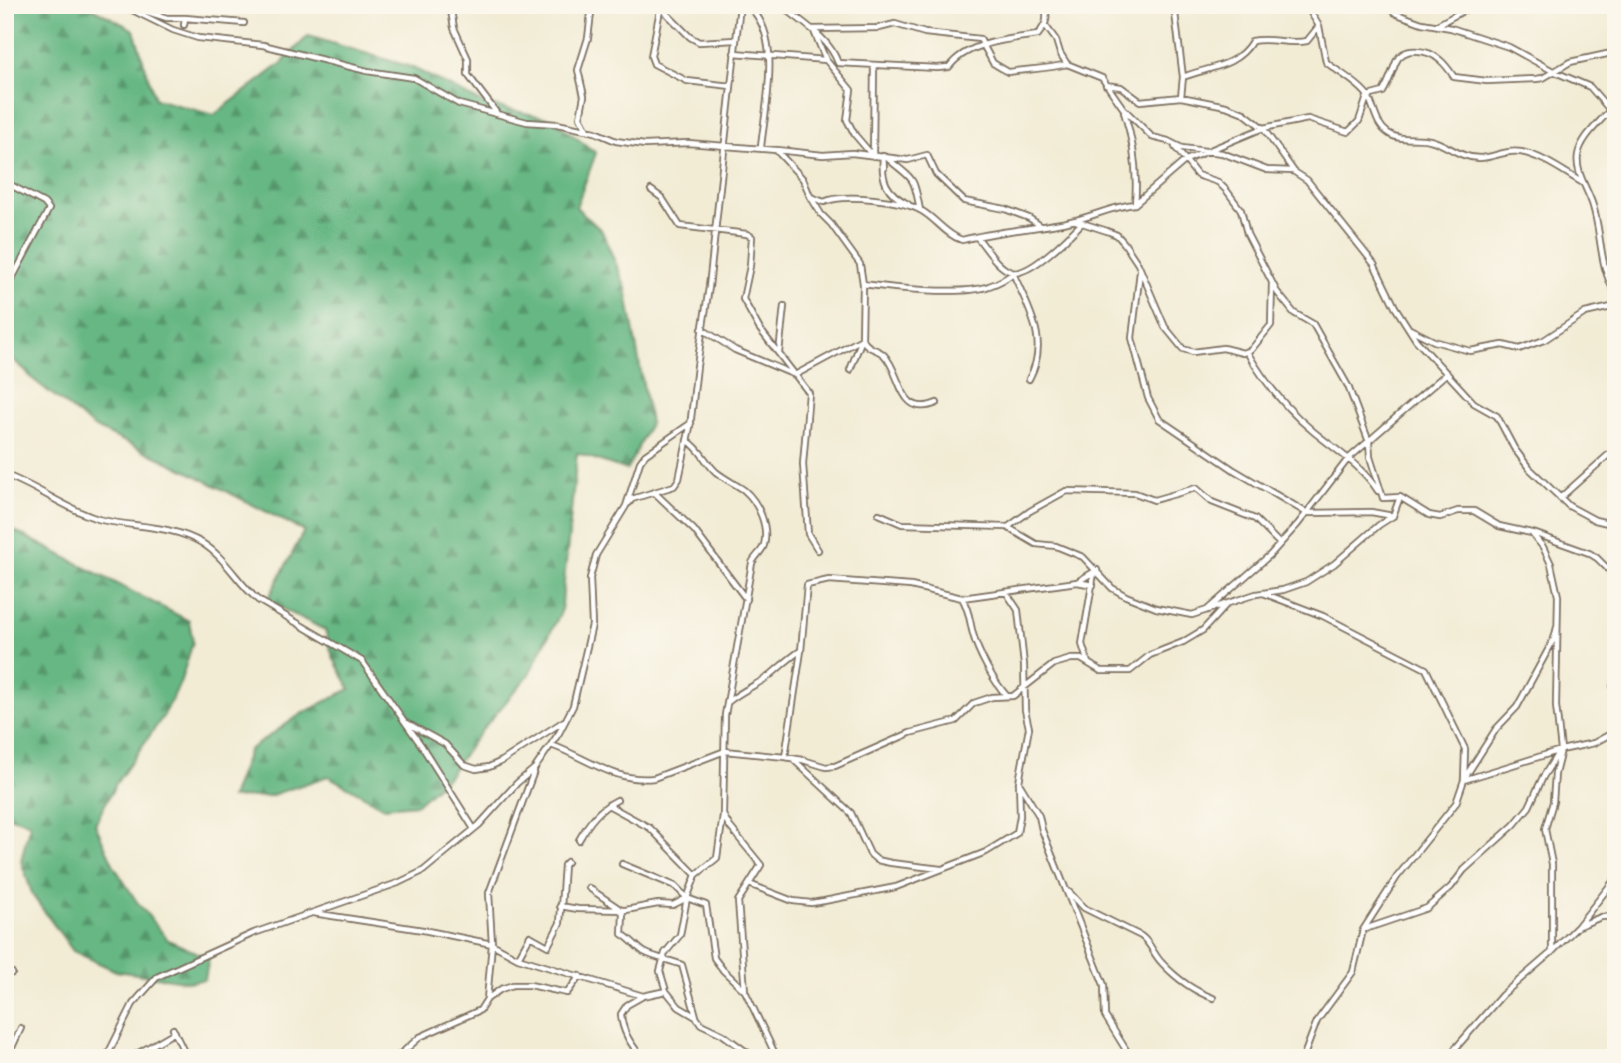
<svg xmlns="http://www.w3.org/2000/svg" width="1621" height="1063" font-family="'Balsamiq Sans',sans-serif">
  <defs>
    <pattern id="forest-firs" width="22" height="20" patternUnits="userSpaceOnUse" patternTransform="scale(1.75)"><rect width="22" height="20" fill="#66b783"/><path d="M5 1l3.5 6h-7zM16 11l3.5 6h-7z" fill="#55956b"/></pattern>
  </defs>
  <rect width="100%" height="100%" fill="#fbf7ec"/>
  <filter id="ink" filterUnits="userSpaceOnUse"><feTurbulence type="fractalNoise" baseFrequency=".0143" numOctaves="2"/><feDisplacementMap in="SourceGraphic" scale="14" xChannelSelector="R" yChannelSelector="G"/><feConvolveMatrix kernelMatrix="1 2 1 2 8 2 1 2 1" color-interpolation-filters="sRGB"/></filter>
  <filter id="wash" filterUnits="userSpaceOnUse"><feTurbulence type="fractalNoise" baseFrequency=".00686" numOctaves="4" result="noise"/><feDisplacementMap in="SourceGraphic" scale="28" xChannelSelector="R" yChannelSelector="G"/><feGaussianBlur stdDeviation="1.57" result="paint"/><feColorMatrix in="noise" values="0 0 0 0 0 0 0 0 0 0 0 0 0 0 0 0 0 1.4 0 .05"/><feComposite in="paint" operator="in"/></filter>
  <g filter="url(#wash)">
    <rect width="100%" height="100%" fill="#f2ecd5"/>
    <path fill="url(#forest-firs)" stroke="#507050" stroke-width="2" d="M5,5H87L134,30L155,99L214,115L281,64L308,36L411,67L484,104L552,119L596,153L576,207L602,231L626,288L650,423L627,470L577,453L561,612L528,676L481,731L448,776L417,804L384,807L328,776L269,796L231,798L249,750L301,714L350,689L333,657L325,630L267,601L304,531L177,466L95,428L34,380L5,351Z
      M5,526L189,621L193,642L180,683L164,715L115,785L95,824L114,866L137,902L168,940L209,958L205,979L191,982L116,971L73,951L33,896L21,861L30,823L5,815Z"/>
  </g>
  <g filter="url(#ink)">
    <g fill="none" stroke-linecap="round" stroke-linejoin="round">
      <defs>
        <path id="minor" d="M122,5L173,30L198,38L263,45L367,71L414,78L459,104L527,122L557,124L595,132L616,141L645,145L688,143L776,150L803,179L810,196L821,214L831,224L860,264L863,284L862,339L850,370
          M126,5L167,18H185
          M450,5L454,28L468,59V75L496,112
          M661,5L651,56L654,64L687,81L731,86
          M747,5C784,34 765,106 761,147
          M781,5C801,22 829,37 838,63L937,68L949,67C967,42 1010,39 1038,35C1046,24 1049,18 1044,5
          M1174,5L1183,77
          M1306,5L1319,26L1326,62C1339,73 1358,82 1368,96C1375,109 1375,124 1388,133C1400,142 1416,136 1430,140C1447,144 1460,158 1479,158C1494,158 1506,149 1521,152C1543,156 1564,172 1583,183
          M1384,5L1397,14L1422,23L1451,28L1509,47L1553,71L1590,87L1616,117
          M660,7L690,37L699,42L736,40
          M184,25L185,18L244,23
          M1045,25L1056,40L1060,53L1067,64L1102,78L1123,108L1152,137L1168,141L1182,148L1222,153L1267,170L1293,171L1307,180L1374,264L1395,307L1416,340L1474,403L1497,416L1514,448L1529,468L1569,506L1595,520L1616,525
          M1437,25L1474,5
          M734,53L826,60
          M1106,85L1121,87L1140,101L1181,97L1226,106L1244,113L1263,128L1293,170
          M1368,96L1383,92C1389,82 1392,72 1396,62C1404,45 1429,50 1440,60C1445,64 1450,71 1454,77L1487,81L1536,79L1543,78L1570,62L1616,52
          M1181,97L1183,77C1209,67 1237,67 1252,41C1271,37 1288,45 1307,41L1319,26
          M1609,111C1598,124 1581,138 1578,155C1575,173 1588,189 1593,206C1602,235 1599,267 1616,294
          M587,130L580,117L584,96L578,70L588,38L592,5
          M1175,147L1197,175L1218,182L1227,191L1241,210L1247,234L1277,292L1294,313L1313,324L1348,386L1369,442L1370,457L1383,498
          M777,150L823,155L852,153L908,160L927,155L936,174L964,201L1005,209L1029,218L1041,226
          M873,156L855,135L847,120L851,90L826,60L813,29L879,28L895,24L925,33L980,39L993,63L1008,72C1028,69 1048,69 1067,64
          M873,156L874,66
          M886,157C913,181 913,172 920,210
          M884,168L883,156C881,180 886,193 908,204
          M5,182L44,203L49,209L5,292
          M651,190L662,198L680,226L747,234L752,237L750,266L743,299L759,328L809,393L803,464L808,534L818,550
          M811,197L824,202C844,193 903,200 922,211C936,219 946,235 962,240C999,230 1039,229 1076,220C1096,215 1115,206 1135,204C1138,172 1134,143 1124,112
          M1136,203L1186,160L1263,128L1308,119L1348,132L1359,121L1367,97
          M1076,221L1107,231L1117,235L1124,243L1138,264L1165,327L1183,349L1193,352L1223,348L1243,353L1251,350L1271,325L1272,283
          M977,237C987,249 997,267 1011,272C1029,278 1070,235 1082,223
          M1140,271L1132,338L1148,398L1159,419L1234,470L1307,513L1371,512L1393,516
          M863,284C891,288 963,296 989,286C998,283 1006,279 1013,273C1029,310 1050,341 1029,379
          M702,329L735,350L795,375L862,339
          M1410,329L1434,341L1470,351L1503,345L1519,349L1544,340L1585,313L1616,306
          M863,340C868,350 877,348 884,355C902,373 898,419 937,403
          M1247,352C1265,383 1286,409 1314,432C1336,450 1362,466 1378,491
          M779,353L784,306
          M687,440C702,450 704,461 716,472C725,479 735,484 744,490C758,502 769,526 764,545C762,552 755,556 752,563L725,715L723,815L717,858L696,875L687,898L706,905L714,958L723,970L745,991L777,1058
          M5,475C37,486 65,509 98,519C133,528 169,524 202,543C225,557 238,583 258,600L362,661L421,745L474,829
          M655,493L694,530L746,599
          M1383,498L1400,497
          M1560,498L1616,448
          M629,503L632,499L674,486L679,479L690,427L697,366L709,287L740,5
          M879,514L902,524L1007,527L1036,544L1056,546L1083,557L1112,588L1126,596L1156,608L1192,615L1256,594L1283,590L1306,582L1334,564L1379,525L1393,516L1400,497L1429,515L1440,517L1458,511H1474L1499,526L1536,534L1589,553L1597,558L1616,577
          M1008,527L1030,511L1066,491L1135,493L1154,500L1196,488L1212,502L1255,519L1280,544
          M1533,535L1543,547L1551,564L1558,596L1556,706L1561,750L1555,774L1553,802L1545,829L1552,864V952
          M1077,582L1093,585
          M1263,593L1323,616L1426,669L1465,749L1464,780L1456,803L1397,877L1363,930L1353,972L1317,1021L1303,1058
          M962,598C970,612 969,619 973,634C978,653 994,682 1007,696
          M1207,610L1270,555L1298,524L1348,459L1447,373
          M1088,663L1082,644L1094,573
          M1616,677L1613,686L1616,698
          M728,702C740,692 754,686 768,677C779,668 788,659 800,651
          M405,722L445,744L464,765L476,769L489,767L502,761L564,721
          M551,745C586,757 615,783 654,778L725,751L785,757L803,760L826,767L835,766L910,733L956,721L974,703L992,697L1013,696L1054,664L1071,659H1081L1101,671H1130L1150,655L1183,642L1203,630L1225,606
          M785,757L801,651L807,585L829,580L911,586L962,598L1077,582L1097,570
          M794,760L851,813L870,854L877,860L891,863L941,869
          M1464,779L1496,729L1517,707L1554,639L1557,627
          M1464,780L1561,750L1594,743L1616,731
          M1019,783L1039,816L1042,830L1104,985L1105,1016L1131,1058
          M608,805L650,828L696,875
          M723,815L730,827L761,865L749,884L793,901L811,903L824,901L896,887L986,852L1017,833L1020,816L1019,782L1029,728L1025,710L1024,665L1018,610L1006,592
          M579,840C589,822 599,809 617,800
          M622,864L675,886L687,898
          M589,888L620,909L623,914L622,934C631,939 636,947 644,952C655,958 670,960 682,965L696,1016
          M1069,892L1084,908L1141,936C1151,943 1153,954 1162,963C1176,978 1194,991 1213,998
          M560,906L578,909L626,910L658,904L673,905L687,898L680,935L665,953L660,971L666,991
          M313,913L423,930L492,944L518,958L643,996L666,991L679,1007L696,1017L701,1024L722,1034L755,1058
          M1579,926L1601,917L1616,916
          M1365,929L1427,908L1451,887L1464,870L1514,825L1529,807L1543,777L1558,753
          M518,958L530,936L548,946L560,923L564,865L567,862
          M5,976L12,973
          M745,991L738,901L749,884
          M487,999L492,944L489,893L534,771
          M173,1029L187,1058
          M7,1058L21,1028
          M106,1058L133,1004L157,977L254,933L398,883L423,871L479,825L517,783L535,768L559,733L573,706L592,625L590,578L596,555L626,506L640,462L645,455L691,423
          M130,1058L175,1032
          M396,1058L420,1037L480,1010L487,999L501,989L513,985H530L567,993L580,976
          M642,1058C631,1044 622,1032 621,1014L627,1005L643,996
          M1447,1058L1502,995L1552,952L1578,926L1616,878"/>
      </defs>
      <use href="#minor" stroke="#7b6e5e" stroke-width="8"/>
      <use href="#minor" stroke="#fff" stroke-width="4.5"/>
    </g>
  </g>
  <rect width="1621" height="1063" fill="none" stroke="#fbf7ec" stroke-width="28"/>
</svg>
